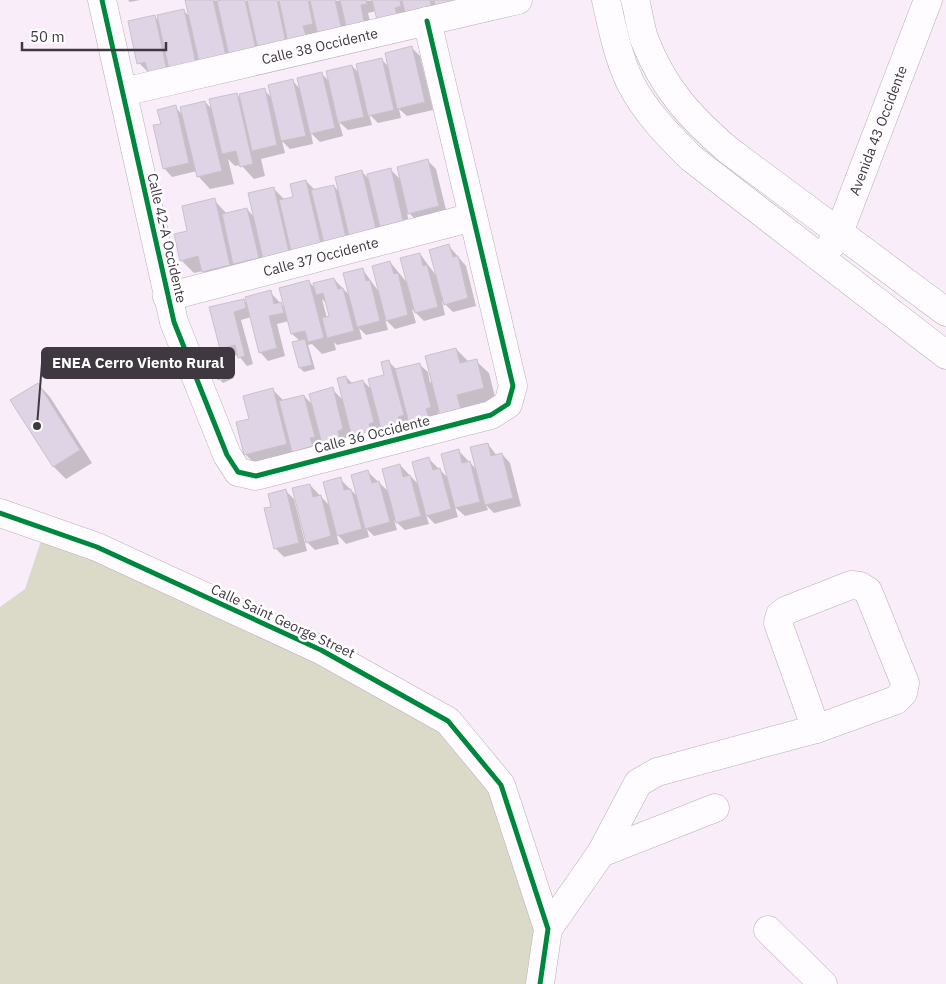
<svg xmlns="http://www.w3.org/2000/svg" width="946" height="984" font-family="'IBM Plex Sans',sans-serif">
  <rect width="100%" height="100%" fill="#f8edf8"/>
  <path fill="#dbdac9" d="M45,529L448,721L501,785L548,929L539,984H0V607L25,589Z"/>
  <path fill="#0003" fill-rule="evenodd" d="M128,0H140L130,2Z
    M186,0L248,1L497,0L402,16L376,11L368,13L372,30L350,39L319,32L311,34L314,47L147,71L139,63L155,17L161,23L183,10L190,17Z
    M412,48L420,56L433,110L407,116L399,109L401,118L378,123L369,114L372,125L348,130L339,122L343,136L320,142L311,133L313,144L290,149L282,141L285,153L261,159L265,176L254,179L241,165L235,166L228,159L234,184L210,189L198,176L197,171L172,177L164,168L162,125L175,107L183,115L205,102L213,110L236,94L242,100L264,90L272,98L292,80L301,90L322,74L330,82L352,66L360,74L381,59L389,67Z
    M428,161L436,169L447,214L417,221L407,211L408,219L385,224V227L216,284L203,271L194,273L181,260L189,232L214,200L227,214L247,209L254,217L273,188L285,200L295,197L306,181L316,191L334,186L340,193L362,172L370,180L391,170L401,180Z
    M449,246L466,266L476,306L453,312L442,301L445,315L424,321L412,309L416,323L395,329L385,319L388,330L366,335L359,328L362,339L337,345L334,342L336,350L322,354L312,344L308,345L315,369L304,372L300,368V341L292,334L289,321L277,324L285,356L268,361L260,352L251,317L241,320L253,364L247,366L238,355L230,357L221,349L211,308L243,300L248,304L270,292L285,308L309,282L316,289L334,279L351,297L363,270L379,292L390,262L409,285L420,254L438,278ZM322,299L326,303L330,317L327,318Z
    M456,349L469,362L476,361L489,373L496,401L454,427L438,411L439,416L258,467L245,454L250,419L272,389L284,401L304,396L314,406L332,389L343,400L346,377L353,384L363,381L373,391L386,376L389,362L397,370L419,364L428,372L430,383Z
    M223,356L232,373L219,378Z
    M233,375L234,378L223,383L220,380Z
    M38,384L50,397L92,463L66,479L54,467L12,400Z
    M488,444L497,456L502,454L510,463L521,506L494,513L486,505L488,510L465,516L455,507L458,517L435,524L426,515L429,524L405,530L394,520L397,530L374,536L367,529L369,537L346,544L336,533L339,544L315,550L307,542L310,485L330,506L340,479L358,497L368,472L390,493L400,465L419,485L429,459L449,479L459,451L477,470Z
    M285,490L294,499L307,551L284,557L276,549L266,509L272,507Z"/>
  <path fill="#ded4e5" stroke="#c9c2cb" d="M185,0H213L226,56L199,62Z
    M222,0H245L256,50L229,56L217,1Z
    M247,0H277L286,43L258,49Z
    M279,0H308L313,24L303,26L307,39L288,43Z
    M310,0H335L342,31L318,36Z
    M340,0H366L367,4L361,5L364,22L346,26Z
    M372,0H400L401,6L395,8L397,15L377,20Z
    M402,0H430L431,6L405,12Z
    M434,0H459L435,6Z
    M184,9L196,63L169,69L157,15Z
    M155,15L167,71L149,75L145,62L137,64L128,21Z
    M412,46L425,102L397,109L385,53Z
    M382,58L394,110L368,116L356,64Z
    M352,65L364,117L338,123L326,71Z
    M322,72L335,128L310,134L297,78Z
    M293,79L306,136L281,141L268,85Z
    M265,88L277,145L252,151L239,94Z
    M237,93L253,164L240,167L236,151L222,154L209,99Z
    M205,101L222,171L197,177L180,107Z
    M176,105L189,163L163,169L153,125L161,124L157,110Z
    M428,159L439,206L408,214L397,167Z
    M391,168L403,221L380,227L367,174Z
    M362,170L376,229L349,236L335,177Z
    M306,180L321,244L291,251L279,200L293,197L290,184Z
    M334,185L346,238L324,243L311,190Z
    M274,187L289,252L263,259L248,193Z
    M215,198L230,265L202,272L198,256L180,261L174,234L187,231L182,206Z
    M247,208L259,258L233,264L222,214Z
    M449,244L453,257L458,256L468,298L444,305L429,250Z
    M420,253L423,266L427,265L438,307L415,313L400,258Z
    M390,261L394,274L398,273L408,315L386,321L372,266Z
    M363,268L366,281L370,280L380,321L357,327L343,273Z
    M334,278L338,289L343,288L354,331L327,338L322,318L329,316L323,293L316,295L313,283Z
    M309,280L324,338L308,342L305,331L291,334L279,288Z
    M271,290L274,304L281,302L284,313L269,316L277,348L259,353L245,297Z
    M244,299L246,308L234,312L245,356L238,358L235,345L220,349L209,307Z
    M305,339L312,365L299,368L292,342Z
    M456,348L460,363L477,359L484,388L457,395L461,410L440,415L425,356Z
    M223,354L231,374L218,380L210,360Z
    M389,360L404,415L398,417L401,427L382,432L368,379L384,375L381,362Z
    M420,363L431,407L426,409L429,418L409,423L395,369Z
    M346,376L348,384L363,380L374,422L369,424L371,433L352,438L337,378Z
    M38,383L80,450L53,467L10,400Z
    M333,387L343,429L338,431L340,439L322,444L309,394Z
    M273,388L287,444L244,455L236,422L249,419L243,396Z
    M304,395L315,437L310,438L313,446L292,452L279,401Z
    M488,443L491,456L502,453L513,498L485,505L470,447Z
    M459,449L462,463L470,461L480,502L455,508L441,454Z
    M429,457L433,470L440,468L451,509L426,516L412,462Z
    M400,464L403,477L410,475L421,516L396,523L382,469Z
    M368,470L372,483L379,481L390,522L365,529L351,475Z
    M341,477L344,490L351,489L362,529L337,536L323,482Z
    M310,484L313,497L321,495L331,536L306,543L292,488Z
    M286,489L299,543L274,549L264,508L271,507L268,494Z"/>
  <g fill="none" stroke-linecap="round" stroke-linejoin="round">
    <defs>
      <g id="minor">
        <path d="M102,0L174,322L227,455L238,472L256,476L491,415L508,404L513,386L427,21"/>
        <path d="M606,0C612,27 618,57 630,82C645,112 668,135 691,158L946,355"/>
        <path d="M635,0C639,13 640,28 645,41C664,89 690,117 728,150L946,312"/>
        <path id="s1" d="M123,92L518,0"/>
        <path id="s2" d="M831,245L840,230L928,0"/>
        <path id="s3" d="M167,297L473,217"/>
        <path d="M0,513L97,547L321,650L448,721L501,785L548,929L540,984"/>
        <path d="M851,585L860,586L868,591L905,683L903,693L896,700L816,729L778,623L780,615L787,610Z"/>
        <path d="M601,853L715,808"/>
        <path d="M548,929L601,853L638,783L657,772L816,729"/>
        <path d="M768,930L823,984"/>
      </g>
    </defs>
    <use href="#minor" stroke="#b8b0b9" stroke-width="29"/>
    <use href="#minor" stroke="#fefcfe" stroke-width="28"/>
    <defs>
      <path id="cycleway" d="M102,0L174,322L227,455L238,472L256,476L491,415L508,404L513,386L427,21
        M0,513L97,547L321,650L448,721L501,785L548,929L540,984"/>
    </defs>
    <use href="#cycleway" stroke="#fff" stroke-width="8"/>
    <use href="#cycleway" stroke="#00873e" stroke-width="5"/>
  </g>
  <g text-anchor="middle" stroke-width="5" stroke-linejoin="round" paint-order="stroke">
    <g font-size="14" fill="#403840" stroke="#fff">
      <text dy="5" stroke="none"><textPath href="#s1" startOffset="202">Calle 38 Occidente</textPath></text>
      <text dy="5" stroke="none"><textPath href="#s2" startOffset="124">Avenida 43 Occidente</textPath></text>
      <text transform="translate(167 238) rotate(77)" y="5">Calle 42-A Occidente</text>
      <text dy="5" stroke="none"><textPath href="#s3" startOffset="159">Calle 37 Occidente</textPath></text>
      <text transform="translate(372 434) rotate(-14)" y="5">Calle 36 Occidente</text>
      <text transform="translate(283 621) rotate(25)" y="5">Calle Saint George Street</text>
    </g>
  </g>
  <path fill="none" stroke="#403840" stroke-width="2" d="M37 426L42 363"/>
  <circle fill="#403840" stroke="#fff" stroke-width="2" cx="37" cy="426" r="5"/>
  <rect fill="#403840" stroke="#403840" stroke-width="2" x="42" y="348" width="192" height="30" rx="5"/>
  <g font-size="15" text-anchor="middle" font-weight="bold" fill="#fff">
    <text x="138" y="368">ENEA Cerro Viento Rural</text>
  </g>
  <path d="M22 42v8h144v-8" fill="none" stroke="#403840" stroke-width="2.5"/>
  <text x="30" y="42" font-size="15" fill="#403840" stroke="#ffffff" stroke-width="4" paint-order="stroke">50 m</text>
</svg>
